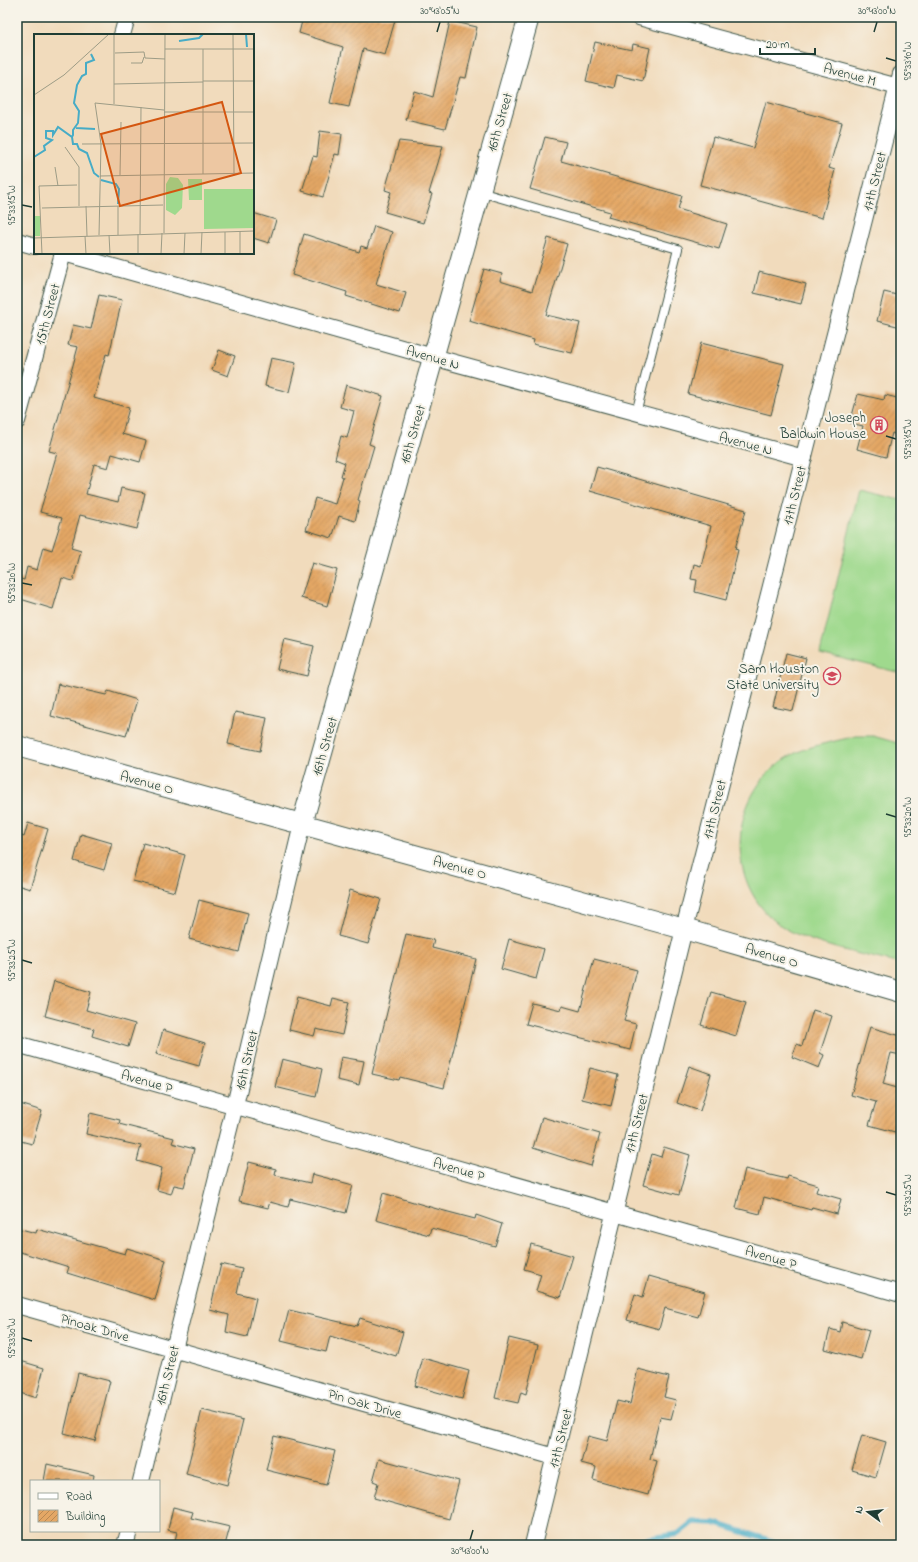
<svg xmlns="http://www.w3.org/2000/svg" width="918" height="1562" font-family="'Indie Flower',sans-serif">
  <defs>
    <pattern id="building-hatch" width="6" height="6" patternUnits="userSpaceOnUse"><rect width="6" height="6" fill="#e4a765"/><path d="M-1 1l2-2M0 6l6-6M5 7l2-2" fill="none" stroke="#b88954"/></pattern>
  </defs>
  <rect width="100%" height="100%" fill="#f7f3e8"/>
  <filter id="ink" filterUnits="userSpaceOnUse"><feTurbulence type="fractalNoise" baseFrequency=".025" numOctaves="2"/><feDisplacementMap in="SourceGraphic" scale="8" xChannelSelector="R" yChannelSelector="G"/><feConvolveMatrix kernelMatrix="1 2 1 2 8 2 1 2 1" color-interpolation-filters="sRGB"/></filter>
  <filter id="wash" filterUnits="userSpaceOnUse"><feTurbulence type="fractalNoise" baseFrequency=".012" numOctaves="4" result="noise"/><feDisplacementMap in="SourceGraphic" scale="16" xChannelSelector="R" yChannelSelector="G"/><feGaussianBlur stdDeviation="0.9" result="paint"/><feColorMatrix in="noise" values="0 0 0 0 0 0 0 0 0 0 0 0 0 0 0 0 0 1.4 0 .05"/><feComposite in="paint" operator="in"/></filter>
  <g filter="url(#wash)">
    <rect width="100%" height="100%" fill="#f1dbbc"/>
    <path fill="#9fd98d" stroke="#5f8b60" d="M859,490L901,500V673L820,653Z
      M856,736H873L901,744V964C866,955 809,945 780,925C726,886 728,803 779,763C801,746 830,743 856,736Z"/>
    <g fill="none" stroke-linecap="round" stroke-linejoin="round">
      <path stroke="#47acc6" stroke-width="5.5" d="M632,1545L639,1540L678,1534L693,1522L714,1523L785,1545"/>
    </g>
    <g id="blocks">
      <path fill="url(#building-hatch)" d="M303,17H396L385,55L363,49L349,107L330,103L343,47L299,33Z
        M450,21L477,27L466,78L460,77L445,129L406,120L414,91L433,97Z
        M595,42L632,50L633,44L650,48L643,81L617,75L614,88L586,81Z
        M766,102L842,123L829,168L835,170L822,218L700,185L713,137L753,148Z
        M320,131L342,134L339,155L335,154L323,197L302,191L313,156L317,157Z
        M545,137L566,142L561,161L682,196L678,209L727,224L719,249L608,217L610,212L530,189Z
        M399,141L443,146L429,193L432,194L423,223L385,212L391,192L385,190Z
        M253,213L276,220L269,243L253,238Z
        M374,226L392,232L376,284L406,293L400,313L346,296L347,292L292,275L304,234L359,252L361,246L367,248Z
        M548,238L567,244L546,315L580,323L572,353L533,344L534,340L469,321L484,269L502,274L500,281L532,291Z
        M759,272L806,284L801,304L754,293Z
        M884,292L901,296V327L877,321Z
        M99,295L122,300L109,355L106,354L94,398L129,408L122,434L146,441L140,462L112,454L108,468L94,464L86,494L118,502L121,488L145,493L137,529L80,515L71,548L81,551L73,581L62,578L53,609L17,598V578L24,580L27,567L37,570L43,547L52,550L62,518L40,512L57,453L49,451L78,347L68,345L73,325L91,329Z
        M701,343L784,364L771,415L688,394Z
        M219,350L235,356L228,376L212,370Z
        M271,358L296,363L289,392L265,386Z
        M346,385L383,396L369,444L374,446L358,500L360,501L355,521L339,516L332,538L306,530L315,498L335,504L343,477L341,476L345,463L335,459L341,436L347,438L354,411L340,407Z
        M858,394L884,400L885,395L901,399V436L892,433L886,457L857,449L863,426L850,423Z
        M597,467L746,510L735,549L738,550L726,600L695,592L697,580L691,579L694,564L701,566L711,526L590,491Z
        M312,563L337,570L327,606L301,598Z
        M284,639L314,646L307,676L277,669Z
        M786,653L806,658L793,711L773,707Z
        M58,684L106,695L108,691L137,700L126,736L51,716Z
        M235,712L267,718L260,751L228,744Z
        M28,823L48,829L30,889L17,885V834L24,837Z
        M81,834L112,843L104,870L74,861Z
        M143,843L185,855L175,892L133,881Z
        M350,890L381,899L368,944L338,936Z
        M199,900L248,913L239,952L189,939Z
        M406,934L434,940L432,948L476,959L444,1088L400,1077L399,1080L372,1074Z
        M509,939L544,949L536,979L501,969Z
        M594,959L637,970L624,1021L636,1024L630,1050L526,1024L532,1003L561,1010L562,1006L580,1011Z
        M54,981L91,992L86,1010L135,1024L128,1047L92,1036L94,1029L45,1016Z
        M711,992L746,1002L736,1036L701,1025Z
        M297,997L331,1006L333,998L349,1002L342,1035L316,1029L314,1036L289,1030Z
        M813,1010L832,1016L820,1053L824,1055L819,1068L792,1057L797,1044L802,1046Z
        M870,1027L901,1036V1055L891,1053L883,1084L901,1089V1110L895,1132L869,1125L876,1102L851,1095Z
        M163,1030L205,1043L199,1066L156,1054Z
        M341,1057L364,1061L359,1085L337,1080Z
        M282,1059L322,1069L316,1097L275,1087Z
        M689,1066L711,1074L700,1111L677,1103Z
        M590,1068L618,1075L611,1106L582,1099Z
        M17,1103L42,1111L32,1144L17,1140Z
        M90,1113L120,1120L119,1124L174,1138L172,1143L194,1149L184,1187L174,1185L171,1194L157,1190L162,1168L137,1161L141,1146L86,1134Z
        M542,1117L600,1134L591,1166L533,1148Z
        M664,1147L690,1155L679,1195L643,1185L652,1154L661,1157Z
        M249,1162L276,1169L275,1175L310,1183L312,1174L353,1185L346,1213L290,1199L288,1207L270,1202L268,1208L239,1201Z
        M745,1169L787,1179L788,1176L818,1185L816,1192L841,1199L837,1214L812,1207L811,1210L764,1197L760,1214L736,1208Z
        M383,1193L437,1209L475,1219L476,1215L502,1224L495,1246L431,1228L429,1235L376,1220Z
        M17,1228L36,1233L37,1229L125,1254L127,1248L166,1260L155,1300L67,1273L69,1267L17,1251Z
        M531,1244L573,1256L560,1298L536,1291L541,1274L524,1269Z
        M221,1264L242,1269L237,1293L256,1298L247,1337L226,1332L229,1315L210,1310Z
        M649,1276L705,1292L698,1317L665,1308L659,1329L627,1320L635,1294L643,1297Z
        M289,1310L357,1326L360,1318L403,1332L396,1356L330,1336L326,1352L281,1341Z
        M842,1322L869,1330L861,1359L825,1349L830,1329L840,1332Z
        M509,1338L538,1345L526,1394L521,1392L518,1403L495,1398Z
        M423,1358L469,1371L462,1399L415,1386Z
        M17,1360L44,1368L36,1398L17,1392Z
        M638,1369L669,1377L664,1397L676,1400L671,1419L660,1417L650,1459L657,1461L648,1495L593,1480L596,1467L581,1463L588,1436L607,1441L617,1401L630,1404Z
        M78,1373L110,1381L95,1441L64,1433Z
        M202,1410L243,1420L227,1485L186,1474Z
        M862,1435L886,1442L876,1477L852,1470Z
        M274,1436L335,1451L326,1485L266,1470Z
        M379,1459L459,1481L449,1519L374,1498L378,1483L373,1481Z
        M47,1464L94,1475L93,1481H44Z
        M173,1507L193,1512L191,1518L230,1527L225,1545H174L177,1532L168,1530Z"/>
    </g>
  </g>
  <g filter="url(#ink)">
    <use href="#blocks" fill-opacity="0" stroke="#3e5548" stroke-width="1"/>
    <g fill="none" stroke-linecap="round" stroke-linejoin="round">
      <defs>
        <path id="service" d="M480,192L678,249L636,413"/>
        <path id="minor" d="M639,17L898,87
          M122,35L127,17
          M17,241L35,246
          M64,253L433,357L804,458
          M17,421L63,253
          M17,1044L901,1294
          M17,1305L555,1457
          M141,1481L235,1105L302,824
          M125,1545L129,1531
          M533,1545L684,929L901,74"/>
        <path id="tertiary" d="M17,746L684,929L901,992
          M302,824L529,17"/>
      </defs>
      <use href="#service" stroke="#3e5548" stroke-width="10"/>
      <use href="#minor" stroke="#3e5548" stroke-width="18"/>
      <use href="#tertiary" stroke="#3e5548" stroke-width="22"/>
      <use href="#service" stroke="#fff" stroke-width="8"/>
      <use href="#minor" stroke="#fff" stroke-width="16"/>
      <use href="#tertiary" stroke="#fff" stroke-width="20"/>
    </g>
  </g>
  <path fill="none" stroke="#1f3d34" stroke-width="1.5" d="M437,32L440,22M874,32L877,22M886,58L896,61M22,205L32,207M886,436L896,439M22,583L32,585M886,814L896,817M22,960L32,963M886,1192L896,1195M22,1338L32,1341M470,1540L473,1530"/>
  <defs>
    <symbol id="building-ring" viewBox="-11 -11 22 22"><circle r="9.5" fill="#f7f3e8" stroke="#d1495b" stroke-width="1.5"/><path d="M-4-6H4V6H1V3H-1V6H-4ZM-2.5-4.3h1.7v1.8h-1.7ZM.8-4.3h1.7v1.8H.8ZM-2.5-1h1.7V.8h-1.7ZM.8-1h1.7V.8H.8Z" fill="#d1495b"/></symbol>
    <symbol id="university-ring" viewBox="-11 -11 22 22"><circle r="9.5" fill="#f7f3e8" stroke="#d1495b" stroke-width="1.5"/><path d="M0-5L7-2L0 1L-7-2ZM-4 1L0 2.5L4 1V4Q0 6-4 4Z" fill="#d1495b"/></symbol>
  </defs>
  <g fill-rule="evenodd">
    <use href="#building-ring" x="869" y="415" width="20" height="20"/>
    <use href="#university-ring" x="822" y="666" width="20" height="20"/>
  </g>
  <g text-anchor="middle" stroke-width="4" stroke-linejoin="round" paint-order="stroke">
    <g font-size="14" fill="#1f3d34" stroke="#f7f3e8">
      <text transform="translate(850 74) rotate(15)" y="5">Avenue M</text>
      <text transform="translate(499 122) rotate(-74)" y="5">16th Street</text>
      <text transform="translate(874 181) rotate(-76)" y="5">17th Street</text>
      <text transform="translate(47 314) rotate(-75)" y="5">15th Street</text>
      <text transform="translate(433 357) rotate(16)" y="5">Avenue N</text>
      <text transform="translate(412 434) rotate(-74)" y="5">16th Street</text>
      <text transform="translate(746 443) rotate(15)" y="5">Avenue N</text>
      <text transform="translate(794 495) rotate(-76)" y="5">17th Street</text>
      <text transform="translate(324 746) rotate(-74)" y="5">16th Street</text>
      <text transform="translate(147 782) rotate(15)" y="5">Avenue O</text>
      <text transform="translate(714 809) rotate(-76)" y="5">17th Street</text>
      <text transform="translate(460 867) rotate(15)" y="5">Avenue O</text>
      <text transform="translate(772 955) rotate(16)" y="5">Avenue O</text>
      <text transform="translate(246 1060) rotate(-77)" y="5">16th Street</text>
      <text transform="translate(147 1081) rotate(16)" y="5">Avenue P</text>
      <text transform="translate(636 1123) rotate(-76)" y="5">17th Street</text>
      <text transform="translate(459 1169) rotate(16)" y="5">Avenue P</text>
      <text transform="translate(771 1257) rotate(16)" y="5">Avenue P</text>
      <text transform="translate(95 1327) rotate(16)" y="5">Pinoak Drive</text>
      <text transform="translate(167 1375) rotate(-76)" y="5">16th Street</text>
      <text transform="translate(365 1403) rotate(16)" y="5">Pin Oak Drive</text>
      <text transform="translate(560 1438) rotate(-76)" y="5">17th Street</text>
    </g>
    <g font-size="14" fill="#1f3d34" stroke="#f7f3e8" text-anchor="end">
      <text x="866" y="422">Joseph<tspan x="866" dy="16">Baldwin House</tspan></text>
      <text x="819" y="673">Sam Houston<tspan x="819" dy="16">State University</tspan></text>
    </g>
  </g>
  <g transform="translate(34 34)">
    <rect width="220" height="220" fill="#f1dbbc"/>
    <path d="M136,143L144,144L149,151L148,174L141,181L132,176V150ZM154,145H168V166H155Z" fill="#9fd98d"/>
    <path d="M170,155H220V194L170,195ZM0,182H6V202H0Z" fill="#9fd98d"/>
    <path fill="none" stroke="#47acc6" stroke-width="2" d="M212,0L213,13M145,7L165,4L169,0M42,94L61,95M38,103L39,110H43L45,115L53,119L60,139L65,143M0,123L11,116L10,112L18,106L12,104V97H19V101L24,93L38,103L39,101V96L44,89L45,77L40,69L43,51L48,42L52,40V29L60,26L57,20M67,146L82,150L85,155L84,170"/>
    <path fill="none" stroke="#9d9c86" stroke-width="1" d="M199,0L200,139M131,15H220M81,19L110,18L111,24L131,25M97,29H108L110,23M169,47H220M80,50L169,48M0,61L30,41L75,0M80,70V0M130,78H220M48,110L220,109M31,113L45,133V172M21,133L24,152M169,140V15M86,141L87,88M66,142L220,139M52,172L53,202M8,174L129,171M130,199L131,0M106,200L107,73M65,201L67,110L61,69L130,76M75,201L76,220M84,201V172M51,202L52,220M0,204L220,197M8,220L5,152L43,151M104,220V200M127,220L128,199M150,220L151,199M167,220L168,198M191,220V198M206,220V197"/>
    <path fill="#d45610" fill-opacity="0.15" stroke="#d45610" stroke-width="2" d="M188,68L207,139L86,172L67,100Z"/>
    <rect width="220" height="220" fill="none" stroke="#1f3d34" stroke-width="2"/>
  </g>
  <rect width="918" height="1562" fill="none" stroke="#f7f3e8" stroke-width="44"/>
  <rect x="30" y="1480" width="130" height="52" fill="#f7f3e8" stroke="#a1aaa0"/>
  <rect x="38" y="1493" width="20" height="6" fill="#ffffff" stroke="#a1aaa0"/>
  <text x="66" y="1500" font-size="12" fill="#1f3d34">Road</text>
  <rect x="38" y="1510" width="20" height="12" fill="url(#building-hatch)" stroke="#a1aaa0"/>
  <text x="66" y="1520" font-size="12" fill="#1f3d34">Building</text>
  <g transform="translate(868 1512) rotate(285)" stroke="#f7f3e8" stroke-width="3" paint-order="stroke">
  <path d="M0-3L7 15L0 10L-7 15Z" fill="#1f3d34"/>
  <text y="-6" font-size="11" font-weight="bold" text-anchor="middle" fill="#1f3d34">N</text>
  </g>
  <path d="M760 48v6h55v-6" fill="none" stroke="#1f3d34" stroke-width="2"/>
  <text x="766" y="48" font-size="12" fill="#1f3d34" stroke="#f7f3e8" stroke-width="3" paint-order="stroke">20 m</text>
  <rect x="22" y="22" width="874" height="1518" fill="none" stroke="#1f3d34" stroke-width="1.5"/>
  <g font-size="10" text-anchor="middle" fill="#1f3d34">
    <text x="440" y="14">30°43'05"N</text>
    <text x="877" y="14">30°43'00"N</text>
    <text transform="translate(907 61) rotate(-90)" y="4">95°33'10"W</text>
    <text transform="translate(11 205) rotate(-90)" y="4">95°33'15"W</text>
    <text transform="translate(907 439) rotate(-90)" y="4">95°33'15"W</text>
    <text transform="translate(11 583) rotate(-90)" y="4">95°33'20"W</text>
    <text transform="translate(907 817) rotate(-90)" y="4">95°33'20"W</text>
    <text transform="translate(11 960) rotate(-90)" y="4">95°33'25"W</text>
    <text transform="translate(907 1195) rotate(-90)" y="4">95°33'25"W</text>
    <text transform="translate(11 1338) rotate(-90)" y="4">95°33'30"W</text>
    <text x="470" y="1554">30°43'00"N</text>
  </g>
</svg>
